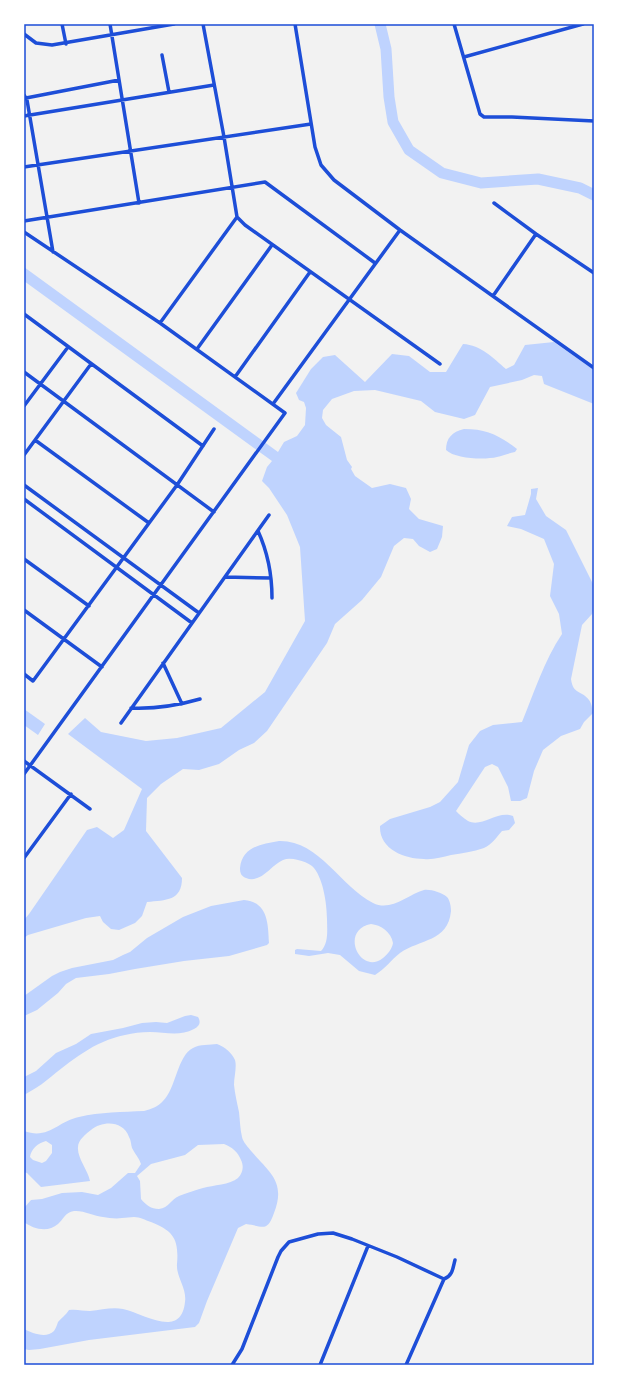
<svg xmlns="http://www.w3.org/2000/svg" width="618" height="1389" font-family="'Varela Round',sans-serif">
  <rect width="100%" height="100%" fill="#f2f2f2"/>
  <path fill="#bfd3fe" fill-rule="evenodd" d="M24,267L278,452L284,442L297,436L305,425L306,408L304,402L299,400L296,393L311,369L323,357L335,355L365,382L392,354L409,356L430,372H446L463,344C481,345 493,358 506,369L514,365L525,345L554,342L594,370V404L544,384L542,376L534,375L522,380L490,387L475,415L464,419L435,412L421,401L375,390L354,391L332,399L323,410L322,418L326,425L341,437L347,460L352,467L351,469L355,476L372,488L390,484L406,488L411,499L409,509L419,519L443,526L442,537L437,549L430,552L419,546L413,539L404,538L394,546L381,577L362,600L335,624L327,643L267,731L254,743L239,750L219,764L199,770L183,769L161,784L147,798L146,831L182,878C182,901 166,900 147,902L142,916L135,923L119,930L111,929L103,922L100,916L86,918L28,935L24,938V920L29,914L87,830L97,827L113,838L124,830L142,789L68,734L85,718L101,732L146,741L177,738L221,728L265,692L305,621L300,547L287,515L269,488L262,481L267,467L272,461L24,281Z
    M464,429C486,429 499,435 517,449L515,452C509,453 503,456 497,457C485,460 455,459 446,450C446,438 452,432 464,429Z
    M538,488L536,499L546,516L566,530L594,586V607L592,614L582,625L571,679C573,695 582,690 589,700C592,704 592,709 593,713L584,722L580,729L561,736L543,750L534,771L527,798L520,801H511L508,787L498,767L492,764L485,767L456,811C459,814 463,818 468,821C482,828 497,810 513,816L515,823L509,830L502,831C496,838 492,844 484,848C473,852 462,853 451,855C442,857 433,860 424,859C404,859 379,849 380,826L390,819L430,807L440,802L458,782L469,745L480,731L493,725L522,722C534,693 544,661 562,634L559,614L550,596L554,564L544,539L521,529L507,526L512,517L525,515L531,494V489Z
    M24,709L45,724L38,735L24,725Z
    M279,841C319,840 340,886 373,903C391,912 407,895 424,890C431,889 442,893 447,897C450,900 451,907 451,911C448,942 420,939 400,953C391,960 385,969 375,975L359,971L340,955L328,953L309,956L295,954V950L297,949L321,951C329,943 327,929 327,919C327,904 323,876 312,866C308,863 303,861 298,860C293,859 288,858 283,860C271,865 261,884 246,878C241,876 240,873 240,868C242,847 261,844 279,841ZM371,924C381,925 391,932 393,943C392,949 388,954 383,958C360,976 339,930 371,924Z
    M244,900C268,902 268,923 269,943L267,945L229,956L184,961L135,969L109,974L76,978L66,984L58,993L37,1010L24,1016V996L52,976L60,972L72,968L113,960L123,955L130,952L147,938L183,917L211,906Z
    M191,1015L198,1017C201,1022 200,1026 194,1029C179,1037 165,1032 150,1032C141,1032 133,1033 125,1035C94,1041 71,1061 47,1080C40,1086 32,1090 24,1095V1077L36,1071L56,1053L76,1044L91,1034L123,1028L142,1023L156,1022L167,1023L185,1016Z
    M217,1044C225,1047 232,1053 235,1060C237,1067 234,1077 234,1085C235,1094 237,1103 239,1112C240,1120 240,1129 242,1137C243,1142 248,1147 252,1152C270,1173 286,1182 274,1213C267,1233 263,1226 246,1224L238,1228L207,1301L199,1323L195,1327L89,1340L40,1349L29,1350L24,1349V1329C32,1333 46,1339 54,1331C56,1328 57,1325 58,1322C61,1318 66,1315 69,1310C78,1309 82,1311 90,1311C101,1310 112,1307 123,1309C143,1313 181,1340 185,1302C187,1288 176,1277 177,1264C179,1240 174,1231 151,1222C145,1220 140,1217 134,1217C130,1217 126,1218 122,1218C116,1219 109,1218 103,1217C94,1216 83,1210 74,1211C65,1212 63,1220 58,1224C48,1233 33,1229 24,1222V1208L31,1200L42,1199L62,1193L82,1192L98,1195L111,1188L128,1173H135L141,1164C139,1158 135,1154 132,1148C131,1145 131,1140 129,1137C123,1120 102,1121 91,1130C86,1134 78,1140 78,1147C77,1158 88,1170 90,1181L41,1187L27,1173L24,1172V1131C49,1140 58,1121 79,1117C100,1112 123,1112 144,1111C151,1109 158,1107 163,1101C176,1089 177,1056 193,1048C200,1044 210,1045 217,1044ZM46,1141L52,1145V1153L46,1161L42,1163L33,1160L30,1157C31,1149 38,1143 46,1141ZM224,1144C232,1147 238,1152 241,1160C244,1166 243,1173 238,1178C230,1185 213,1185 203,1188C195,1190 187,1193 179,1196C171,1199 169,1208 159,1209C151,1209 146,1205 141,1199L140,1181L137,1176L151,1164L185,1155L198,1145Z"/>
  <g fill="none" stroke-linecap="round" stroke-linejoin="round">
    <path stroke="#bfd3fe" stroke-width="11" d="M380,24L386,49L389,97L393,122L409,150L442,173L481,183L538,179L580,188L594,195"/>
    <path stroke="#1d4ed8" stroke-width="3.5" d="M62,24L66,44
      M110,24L139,203
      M203,24L224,137L237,217L245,225L440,364
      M295,24L315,147L321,165L334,180L400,230L594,368
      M454,24L480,114L484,117H512L594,121
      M24,34L36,43L52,45L174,24
      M162,55L169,92
      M464,57L583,24
      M24,95L27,100L53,252
      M26,98L119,80
      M24,116L214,85
      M24,167L311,124
      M494,203L536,234L594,273
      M24,221L265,182L375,263
      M24,232L160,323L285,413L24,774
      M493,296L536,234
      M24,314L203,446
      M160,323L237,217
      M197,349L272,245
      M24,372L214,512
      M235,377L310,272
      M273,404L400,230
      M24,406L68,347
      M35,440L149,523
      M24,455L91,364
      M24,485L199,613
      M24,499L192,623
      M258,531C268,553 272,574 272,598
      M24,559L89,606
      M225,577L271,578
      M24,610L102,667
      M163,663L182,704
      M24,674L33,681L177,485L214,429
      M131,708C156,709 176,706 200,699
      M121,723L269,515
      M24,761L90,809
      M24,858L71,794
      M232,1365L242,1349L278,1257L281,1251L289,1242L318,1234L333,1233L352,1239L397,1257L444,1279C453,1276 453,1267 455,1260
      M320,1365L368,1246
      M406,1365L444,1279"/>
  </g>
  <rect width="618" height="1389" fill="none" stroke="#ffffff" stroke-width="50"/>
  <rect x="25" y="25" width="568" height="1339" fill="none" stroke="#1d4ed8" stroke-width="1.5"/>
</svg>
